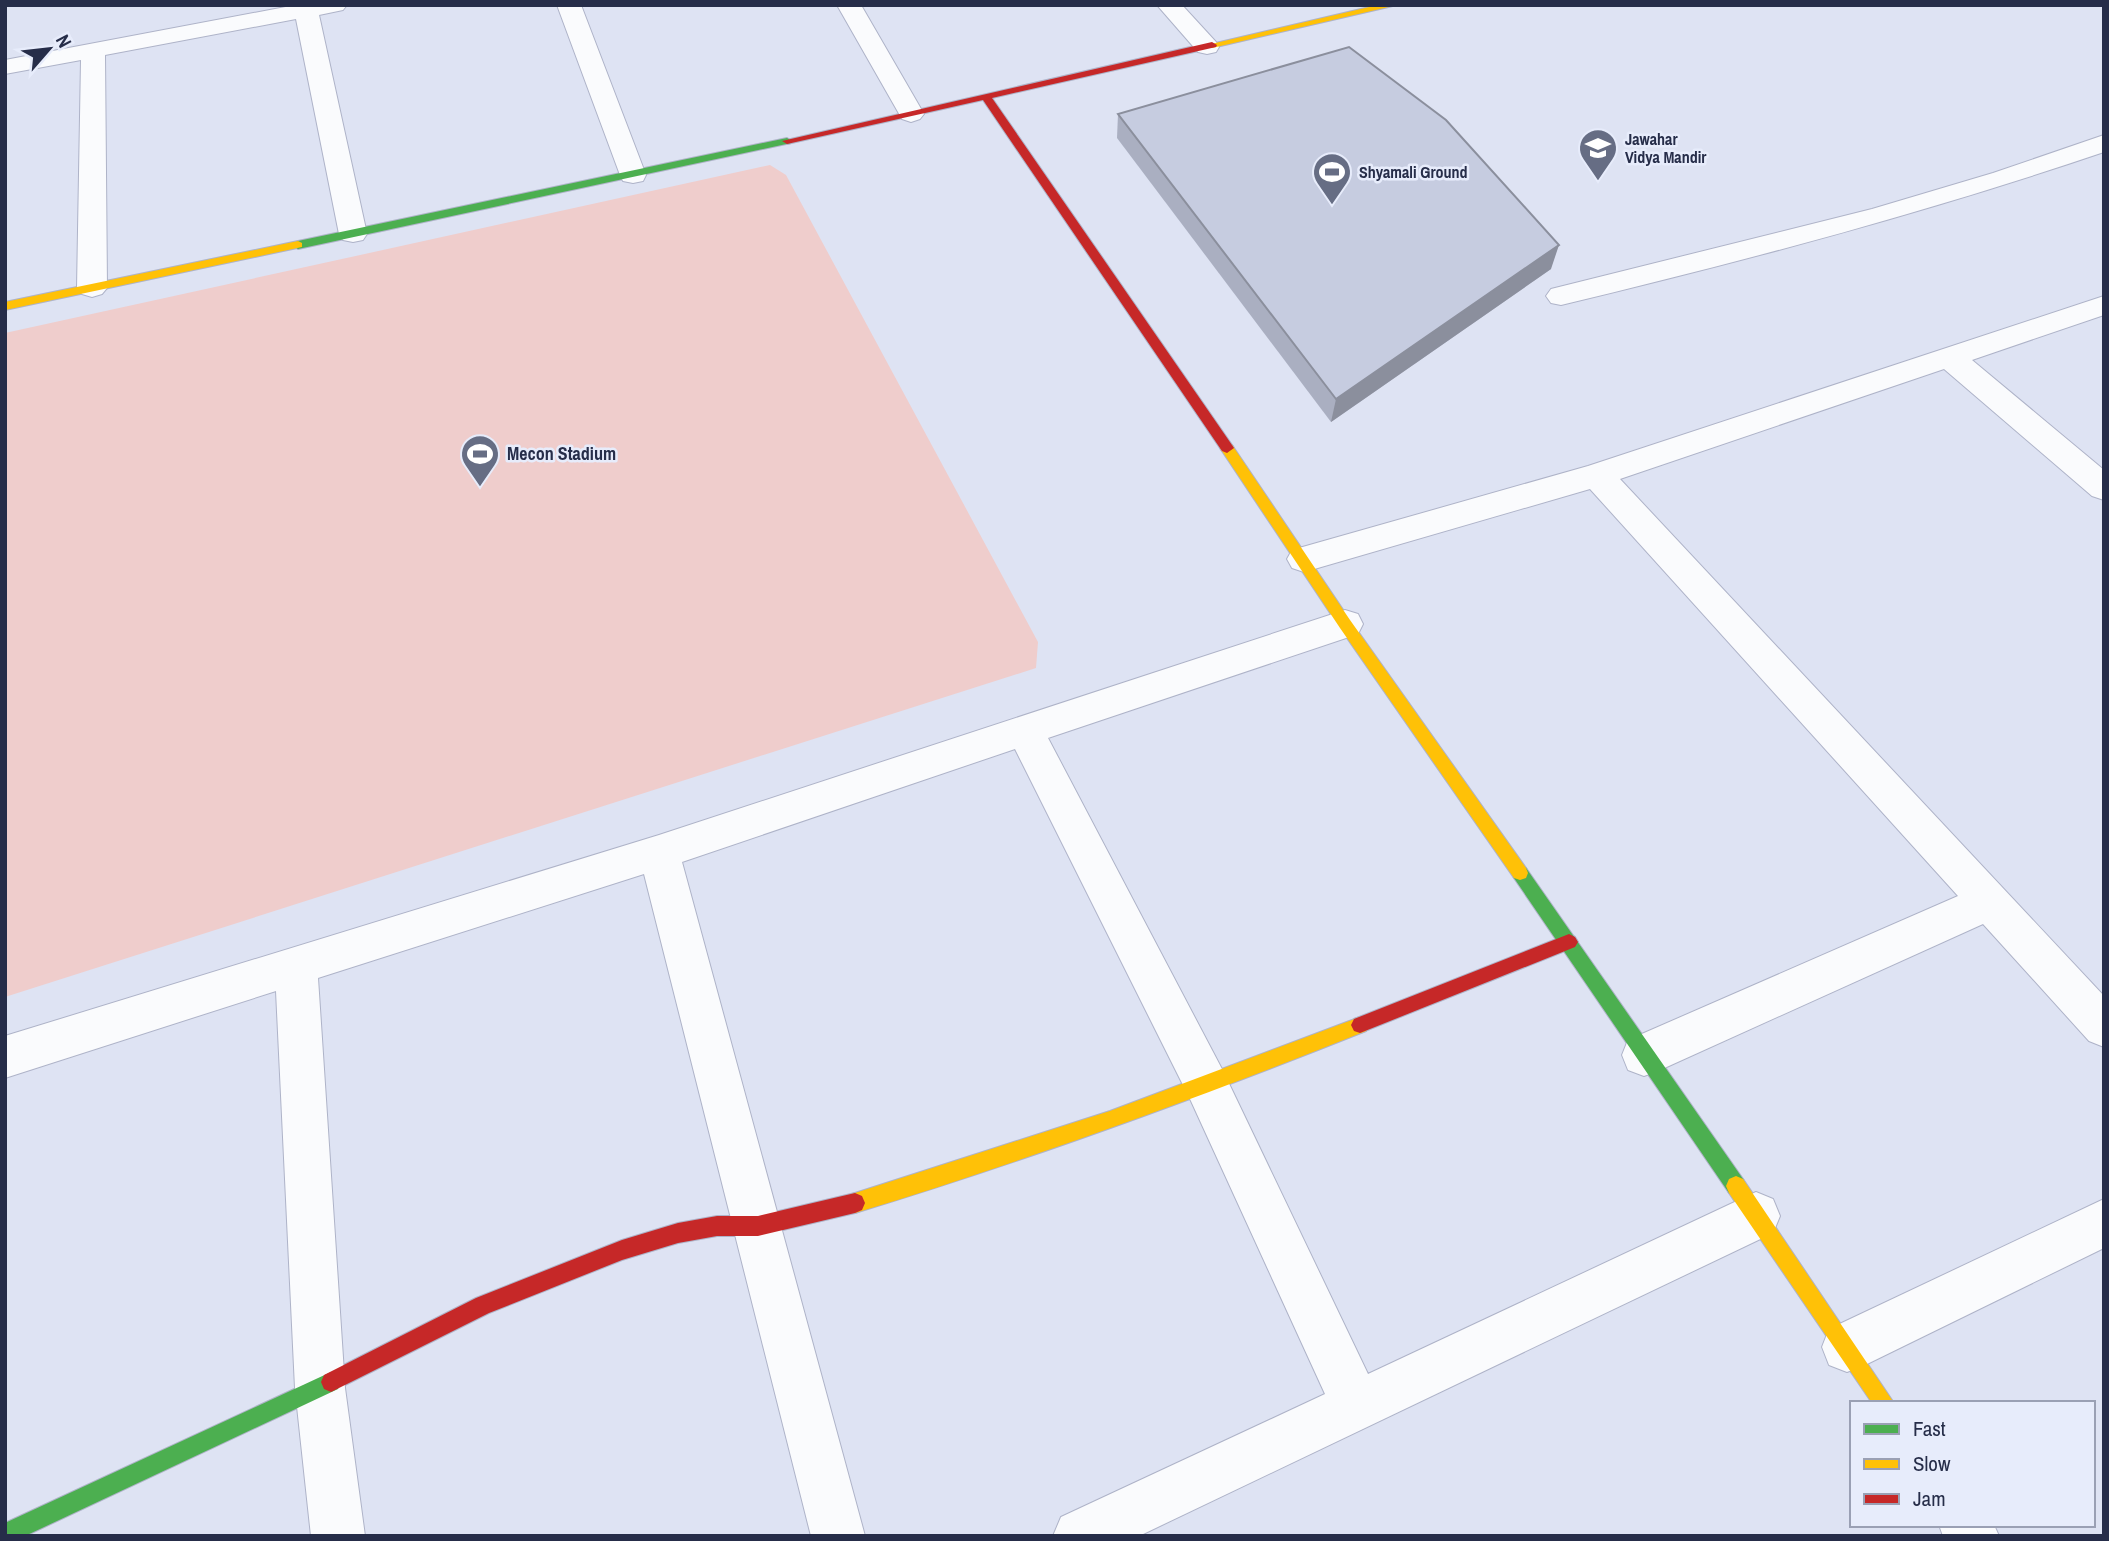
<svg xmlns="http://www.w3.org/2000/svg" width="2109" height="1541" font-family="'Archivo Narrow',sans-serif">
  <rect width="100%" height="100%" fill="#dee3f3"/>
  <path fill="#efcdcc" d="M770,165L786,175L1038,642L1036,668L5,997V333Z"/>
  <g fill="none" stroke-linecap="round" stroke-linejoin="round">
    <defs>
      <path id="street" d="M296,5H347L343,10L319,15L367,234L363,240L353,242L343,240L339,234L296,19L105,55L107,288L102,294L92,297L82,294L77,288L81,60L5,74V60Z
        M557,5H581L646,175L643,181L633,183L623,181L620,175Z
        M837,5H861L924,114L920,119L911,122L902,119Z
        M1157,5H1182L1216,42L1219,47L1216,52L1207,54L1198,52Z
        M2104,135V152C1925,213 1744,261 1561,305L1551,303L1546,296L1551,289L1872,209L1993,173Z
        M2104,296V315L1972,360L2104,470V500L2092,496L1944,369L1620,479L2104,996V1047L2089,1041L1983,924L1660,1070L1644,1076L1628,1070L1622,1055L1628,1040L1958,896L1590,489L1304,572L1292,568L1287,559L1292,550L1588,466Z
        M1345,610L1358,614L1363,624L1358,634L1048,738L1223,1071L1368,1374L1756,1192L1773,1199L1780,1216L1773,1233L1139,1536H1053L1061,1517L1325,1394L1191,1101L1015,749L682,862L865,1536H811L644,874L318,978L345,1388L365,1536H311L295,1388L276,991L5,1078V1036L659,835Z
        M2104,1199V1248L1865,1365L1847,1372L1829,1365L1822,1347L1829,1329Z
        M1939,1525H1994L1999,1536H1943Z"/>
      <path id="fast" d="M787,138L792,141L791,143L298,249L292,245L298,241Z
        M1520,866L1526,868L1743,1179L1746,1186L1743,1193L1736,1196L1729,1193L1514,878L1512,873L1514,868Z
        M331,1372L338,1375L341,1382L338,1389L25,1536H5V1523Z"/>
      <path id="slow" d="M1378,5H1397L1212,48L1207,45Z
        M298,241L302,243V247L5,310V302Z
        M1227,443L1232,445L1350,620L1526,868L1528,873L1526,878L1520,880L1514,878L1340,628L1220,448Z
        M1360,1017L1366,1019L1369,1025L1366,1031C1198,1098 1029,1160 855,1213L848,1210L845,1203L848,1196L855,1193L1110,1111Z
        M1736,1176L1743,1179L1894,1403H1872L1729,1193L1726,1186L1729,1179Z"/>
      <path id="jam" d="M1212,42L1217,45L1216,47L992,98L1232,445L1234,448L1227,453L1222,451L983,100L787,144L782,141Z
        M1569,934L1575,937L1578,942L1575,947L1360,1033L1354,1031L1351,1025L1354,1019Z
        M855,1193L862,1196L865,1203L862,1210L855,1213L758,1236H717L678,1243L622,1260L489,1313L331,1392L324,1389L321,1382L324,1375L476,1298L622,1240L678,1223L717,1216H758Z"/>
    </defs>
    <use href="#street" stroke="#aeb3c8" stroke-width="2"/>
    <use href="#fast" stroke="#aeb3c8" stroke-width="2"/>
    <use href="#slow" stroke="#aeb3c8" stroke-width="2"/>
    <use href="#jam" stroke="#aeb3c8" stroke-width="2"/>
    <use href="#street" fill="#fafbfd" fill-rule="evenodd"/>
    <use href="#fast" fill="#4caf50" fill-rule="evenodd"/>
    <use href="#slow" fill="#ffc107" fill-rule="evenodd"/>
    <use href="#jam" fill="#c62828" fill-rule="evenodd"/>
  </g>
  <path fill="#aaafc1" d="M1118,114L1551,269L1331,422L1117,138Z"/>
  <path fill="#8b8f9d" d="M1559,245L1551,269L1331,422L1336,399Z"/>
  <path fill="#c6cce0" stroke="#8b8f9d" stroke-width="2" d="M1349,47L1446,120L1559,245L1336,399L1118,114Z"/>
  <defs>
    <symbol id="school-pin" viewBox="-11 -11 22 30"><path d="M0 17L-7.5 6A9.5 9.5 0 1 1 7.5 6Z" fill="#666d84" stroke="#e7ecfb"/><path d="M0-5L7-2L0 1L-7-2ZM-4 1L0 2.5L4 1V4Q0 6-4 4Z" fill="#fff"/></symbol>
    <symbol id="stadium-pin" viewBox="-11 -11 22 30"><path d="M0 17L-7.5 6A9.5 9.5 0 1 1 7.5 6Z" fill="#666d84" stroke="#e7ecfb"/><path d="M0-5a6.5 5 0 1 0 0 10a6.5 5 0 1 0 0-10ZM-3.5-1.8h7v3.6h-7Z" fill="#fff"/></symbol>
  </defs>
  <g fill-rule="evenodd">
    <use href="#school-pin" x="1576" y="126" width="44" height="60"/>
    <use href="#stadium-pin" x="1310" y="150" width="44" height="60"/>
    <use href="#stadium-pin" x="458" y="432" width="44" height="60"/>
  </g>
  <g text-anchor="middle" stroke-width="5" stroke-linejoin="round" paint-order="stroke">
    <g font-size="16" font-weight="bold" fill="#262d49" stroke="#e7ecfb" text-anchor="start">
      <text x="1625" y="145">Jawahar<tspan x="1625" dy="18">Vidya Mandir</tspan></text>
      <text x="1359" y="178">Shyamali Ground</text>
    </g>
    <g font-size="18" font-weight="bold" fill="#262d49" stroke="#e7ecfb" text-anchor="start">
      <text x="507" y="460">Mecon Stadium</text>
    </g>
  </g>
  <rect width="2109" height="1541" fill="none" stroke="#262d49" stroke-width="14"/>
  <rect x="1850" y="1401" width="245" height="126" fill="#e7ecfb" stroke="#9aa0b4" stroke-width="2"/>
  <rect x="1864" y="1424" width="35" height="10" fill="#4caf50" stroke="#9aa0b4" stroke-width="2"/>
  <text x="1913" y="1436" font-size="21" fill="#262d49">Fast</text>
  <rect x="1864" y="1459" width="35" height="10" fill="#ffc107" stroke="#9aa0b4" stroke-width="2"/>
  <text x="1913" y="1471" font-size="21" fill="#262d49">Slow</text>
  <rect x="1864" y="1494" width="35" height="10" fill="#c62828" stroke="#9aa0b4" stroke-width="2"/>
  <text x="1913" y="1506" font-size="21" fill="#262d49">Jam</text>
  <g transform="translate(49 49) rotate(62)" stroke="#e7ecfb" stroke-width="5" paint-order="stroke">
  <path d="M0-5L12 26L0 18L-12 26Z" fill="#262d49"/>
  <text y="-10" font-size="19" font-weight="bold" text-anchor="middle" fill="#262d49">N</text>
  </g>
</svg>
